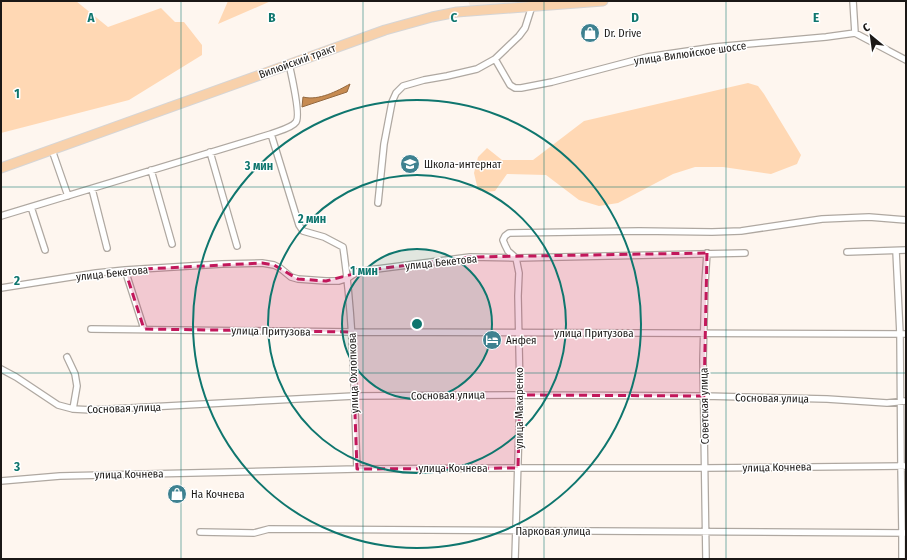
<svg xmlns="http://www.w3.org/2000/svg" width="907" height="560" font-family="'Fira Sans Condensed',sans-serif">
  <rect width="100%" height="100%" fill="#fef6ef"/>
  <path fill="#f6e8dc" d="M468,1H527L470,6Z"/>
  <path fill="#ffd8b4" d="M1,1H76L108,27L161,8L175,22H184L202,45V55L129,100L1,133Z
    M228,1H271L218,24Z
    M748,83L758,86L764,94L801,155L797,164L771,174L723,167H695L673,174L618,203L599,206L579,200L546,175L507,174L495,191L485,192L478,190L474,173L478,157L487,148L502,160H533L584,121Z"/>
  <path fill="#c78b51" stroke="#93683f" d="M350,84L347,92L302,107L303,97C319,101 337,91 350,84Z"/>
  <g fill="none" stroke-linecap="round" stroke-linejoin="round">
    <defs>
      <path id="street" d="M853,1L855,33L906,60
        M495,59L510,85L515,88H521L552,82L647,57L715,47L826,37L855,33
        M271,134C278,131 292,128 296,122C301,116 291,73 289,64
        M52,150L68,196
        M210,152L237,246
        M151,170L172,244
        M92,189L107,248
        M378,203L384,144L392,102L396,93L403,86L424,80L447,76L477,69L495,59L519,36L525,28L532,6
        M31,207L45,250
        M1,216L271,134L299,225L303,231L324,237L343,247C354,321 354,395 357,469
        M896,251L900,334L901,466L902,533V559
        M847,252L906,250
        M125,270L144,329
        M1,288L96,273L125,270L222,264L262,263L274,265L280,268L291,277L298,279L326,281H339L348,278L357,272L369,270L470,257L516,258L745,253
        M91,329L352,332L906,334
        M67,357L75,374L77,386L73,409
        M1,369L16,377L58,405L73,409L92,410L354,396L520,395L704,396L827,399L887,403L906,401
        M1,481L60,476L357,469L518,468H705L906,466
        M200,532L254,533L269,529L906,533
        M515,559L520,395L518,296L519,273L516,258L508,251L505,245L503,240L505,236L509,233L639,231L712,232L741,231L822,219L869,217L906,220
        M706,559L703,360L705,283L707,253"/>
      <path id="primary" d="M1,168L385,30L432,17L457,12L603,1"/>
    </defs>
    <use href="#street" stroke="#afa8a1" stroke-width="8"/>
    <use href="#primary" stroke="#d6d5d5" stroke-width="11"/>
    <use href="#street" stroke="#fff" stroke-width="5.5"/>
    <use href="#primary" stroke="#f8d1ab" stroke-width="9"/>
  </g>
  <path fill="#c2185b" fill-opacity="0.2" stroke="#c2185b" stroke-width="3" stroke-dasharray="8 5" stroke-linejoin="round" d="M707,253L704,396L520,395L518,468L357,469L352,332L144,329L125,270L262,263L274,265L298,279L326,281L369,270L470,257Z"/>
  <path fill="none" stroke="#0f766e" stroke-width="1" stroke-opacity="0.55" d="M181,1V559M363,1V559M544,1V559M726,1V559M1,187H906M1,373H906"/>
  <circle cx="417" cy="324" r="75" fill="#0f766e" fill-opacity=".12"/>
  <g fill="none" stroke="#0f766e" stroke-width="2">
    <circle cx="417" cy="324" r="75"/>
    <circle cx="417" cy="324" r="149"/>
    <circle cx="417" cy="324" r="224"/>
  </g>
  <defs>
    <symbol id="shop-disc" viewBox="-11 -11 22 22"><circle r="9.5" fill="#3e8190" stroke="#fff"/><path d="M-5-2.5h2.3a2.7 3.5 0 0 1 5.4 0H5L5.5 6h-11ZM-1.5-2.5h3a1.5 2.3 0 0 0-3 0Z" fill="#fff"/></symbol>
    <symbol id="school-disc" viewBox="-11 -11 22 22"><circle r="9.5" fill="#3e8190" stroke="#fff"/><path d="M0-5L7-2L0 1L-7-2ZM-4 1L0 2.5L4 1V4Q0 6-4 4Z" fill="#fff"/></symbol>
    <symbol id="hotel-disc" viewBox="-11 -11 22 22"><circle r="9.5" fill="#3e8190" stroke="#fff"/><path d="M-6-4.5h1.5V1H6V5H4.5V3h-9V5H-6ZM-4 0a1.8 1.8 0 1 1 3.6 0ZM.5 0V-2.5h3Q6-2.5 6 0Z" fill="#fff"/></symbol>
  </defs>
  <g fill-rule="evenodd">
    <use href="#shop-disc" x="579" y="22" width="22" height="22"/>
    <use href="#school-disc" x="399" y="153" width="22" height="22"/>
    <use href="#hotel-disc" x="481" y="329" width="22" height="22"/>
    <use href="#shop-disc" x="166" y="483" width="22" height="22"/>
  </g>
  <g text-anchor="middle" stroke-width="3" stroke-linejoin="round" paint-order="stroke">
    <g font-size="11" fill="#1b1816" stroke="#fff" text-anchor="start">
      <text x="604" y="37">Dr. Drive</text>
      <text x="424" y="168">Школа-интернат</text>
      <text x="506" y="344">Анфея</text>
      <text x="191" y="498">На Кочнева</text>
    </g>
    <g font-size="11" fill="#1b1816" stroke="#fff">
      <text transform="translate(690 53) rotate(-8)" y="4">улица Вилюйское шоссе</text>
      <text transform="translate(297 61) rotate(-20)" y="4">Вилюйский тракт</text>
      <text transform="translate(441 262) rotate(-6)" y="4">улица Бекетова</text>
      <text transform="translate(112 273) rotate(-6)" y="4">улица Бекетова</text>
      <text transform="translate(271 331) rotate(1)" y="4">улица Притузова</text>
      <text x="594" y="337">улица Притузова</text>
      <text transform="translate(353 373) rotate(-92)" y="4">улица Охлопкова</text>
      <text transform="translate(448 395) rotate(-1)" y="4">Сосновая улица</text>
      <text transform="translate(772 398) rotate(1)" y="4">Сосновая улица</text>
      <text transform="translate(704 406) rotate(-91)" y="4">Советская улица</text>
      <text transform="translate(124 408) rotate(-2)" y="4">Сосновая улица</text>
      <text transform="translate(519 408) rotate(-90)" y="4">улица Макаренко</text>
      <text transform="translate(777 467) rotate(-1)" y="4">улица Кочнева</text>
      <text x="453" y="472">улица Кочнева</text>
      <text transform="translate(129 474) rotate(-1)" y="4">улица Кочнева</text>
      <text x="553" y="535">Парковая улица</text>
    </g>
  </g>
  <g font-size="13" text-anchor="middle" font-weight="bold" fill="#0f766e" stroke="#fff" stroke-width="3" stroke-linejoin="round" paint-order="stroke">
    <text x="91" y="22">A</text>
    <text x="272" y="22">B</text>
    <text x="454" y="22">C</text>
    <text x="635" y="22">D</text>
    <text x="816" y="22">E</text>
    <text x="17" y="98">1</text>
    <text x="17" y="285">2</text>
    <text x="17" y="471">3</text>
  </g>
  <circle cx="417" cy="324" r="6" fill="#0f766e" stroke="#fff" stroke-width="2"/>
  <g font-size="12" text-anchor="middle" font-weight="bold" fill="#0f766e" stroke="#fff" stroke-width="3" stroke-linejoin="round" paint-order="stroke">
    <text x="259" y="170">3 мин</text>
    <text x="312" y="223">2 мин</text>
    <text x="364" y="275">1 мин</text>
  </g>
  <rect width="907" height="560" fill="none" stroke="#1b1816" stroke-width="4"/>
  <g transform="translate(871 36) rotate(331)" stroke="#ffffff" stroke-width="3" paint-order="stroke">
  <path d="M0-3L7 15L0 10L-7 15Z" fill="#1b1816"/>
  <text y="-6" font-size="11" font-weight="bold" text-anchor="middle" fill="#1b1816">С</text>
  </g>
</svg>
